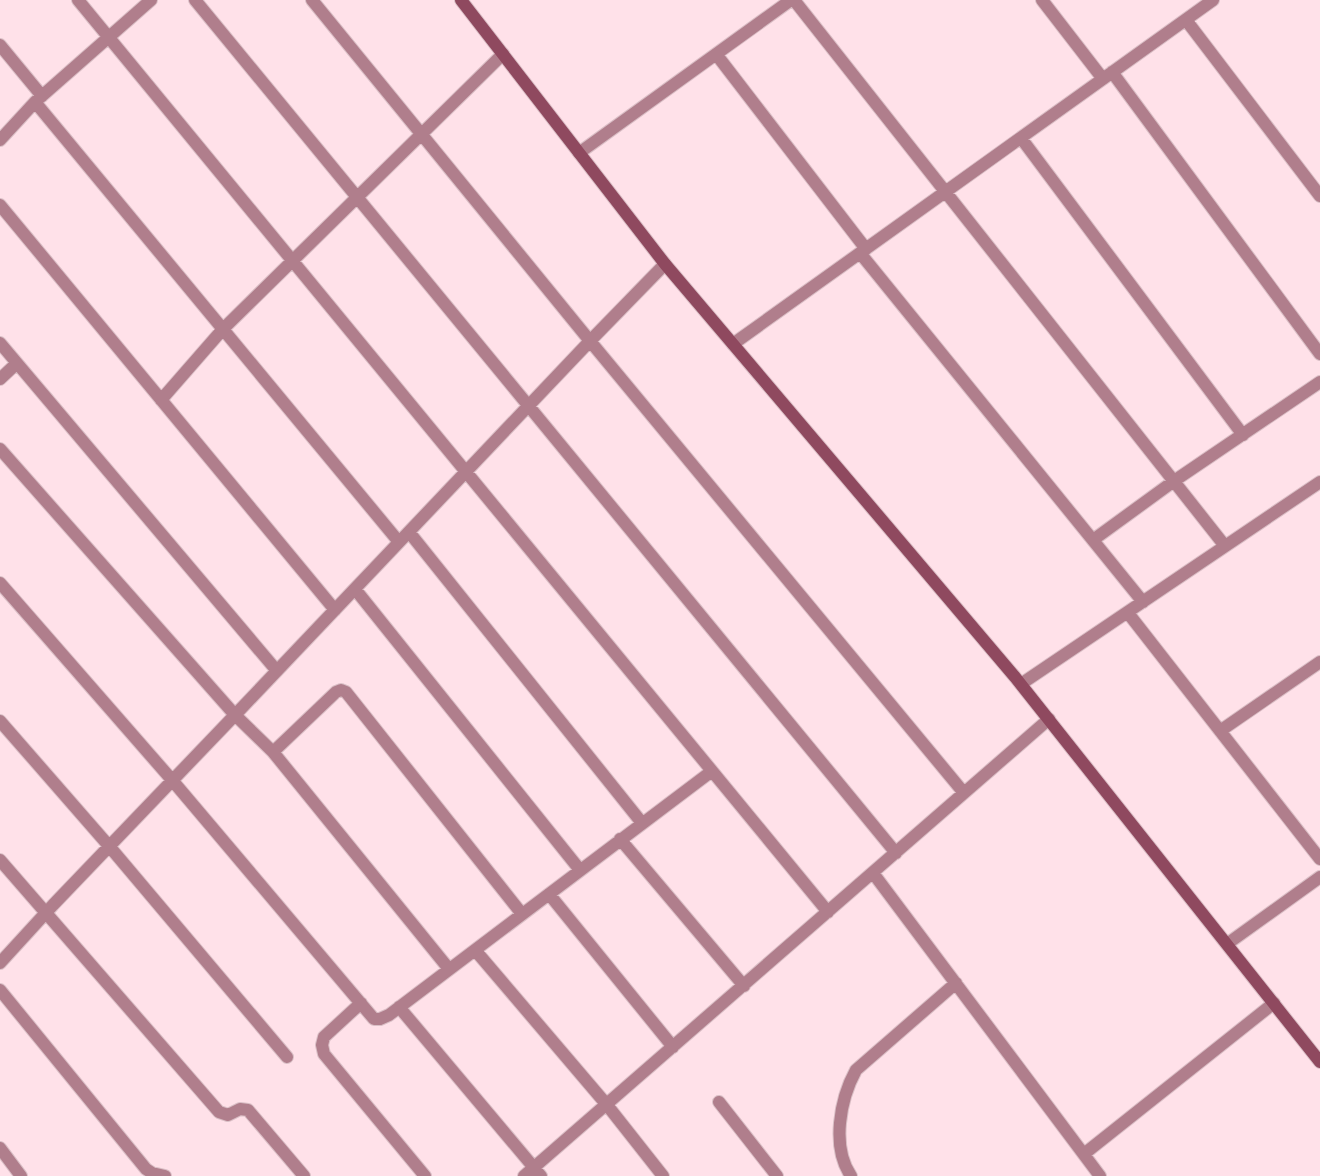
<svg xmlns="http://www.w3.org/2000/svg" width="1320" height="1176" font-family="'Fira Sans',sans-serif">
  <rect width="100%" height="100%" fill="#ffe1e9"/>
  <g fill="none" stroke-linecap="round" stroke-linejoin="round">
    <defs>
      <path id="street" d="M78,0L828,912
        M195,0L896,853
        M312,0L590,341L964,793
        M794,0L1225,546
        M1042,0L1103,79
        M1186,20L1320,196
        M0,45L42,96
        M716,54L866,249
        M1112,72L1320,354
        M35,102L399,542
        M1021,138L1243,435
        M0,140L35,102L151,0
        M579,153L791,0
        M0,205L335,610
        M860,253L1143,602
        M0,343L277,671
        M733,344L1213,0
        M0,379L16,364
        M161,400L223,329L503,54
        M0,449L235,715L273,752L449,969
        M409,532L642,823
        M1093,540L1174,481L1320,382
        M0,583L172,780L374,1019H380L389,1015L712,771
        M355,589L580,870
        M1128,613L1320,859
        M1021,684L1320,482
        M0,721L109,846L287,1057
        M1220,731L1320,662
        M273,752L336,692L341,690L346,692L522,914
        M620,839L744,986
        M0,860L219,1112L228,1115L240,1109L248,1110L304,1176
        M873,873L1100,1176
        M549,894L673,1047
        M1227,944L1320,877
        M475,950L607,1105L663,1176
        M0,963L53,905L235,715L590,341L665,264
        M0,990L146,1169L152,1173L165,1176
        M361,1003L324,1037L322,1045L324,1054L425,1176
        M399,1007L541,1176
        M719,1102L777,1176
        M0,1148L21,1176
        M1084,1154L1274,1003
        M524,1176L1049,719
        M851,1176C831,1147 840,1099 856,1070L956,983"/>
      <path id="secondary" d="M461,0L665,264L1015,677L1320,1062"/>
    </defs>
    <use href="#street" stroke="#dabfc6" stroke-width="14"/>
    <use href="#secondary" stroke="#dabfc6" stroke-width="14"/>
    <use href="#street" stroke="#b07e8c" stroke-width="12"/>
    <use href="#secondary" stroke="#8f495f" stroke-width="12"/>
  </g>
</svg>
